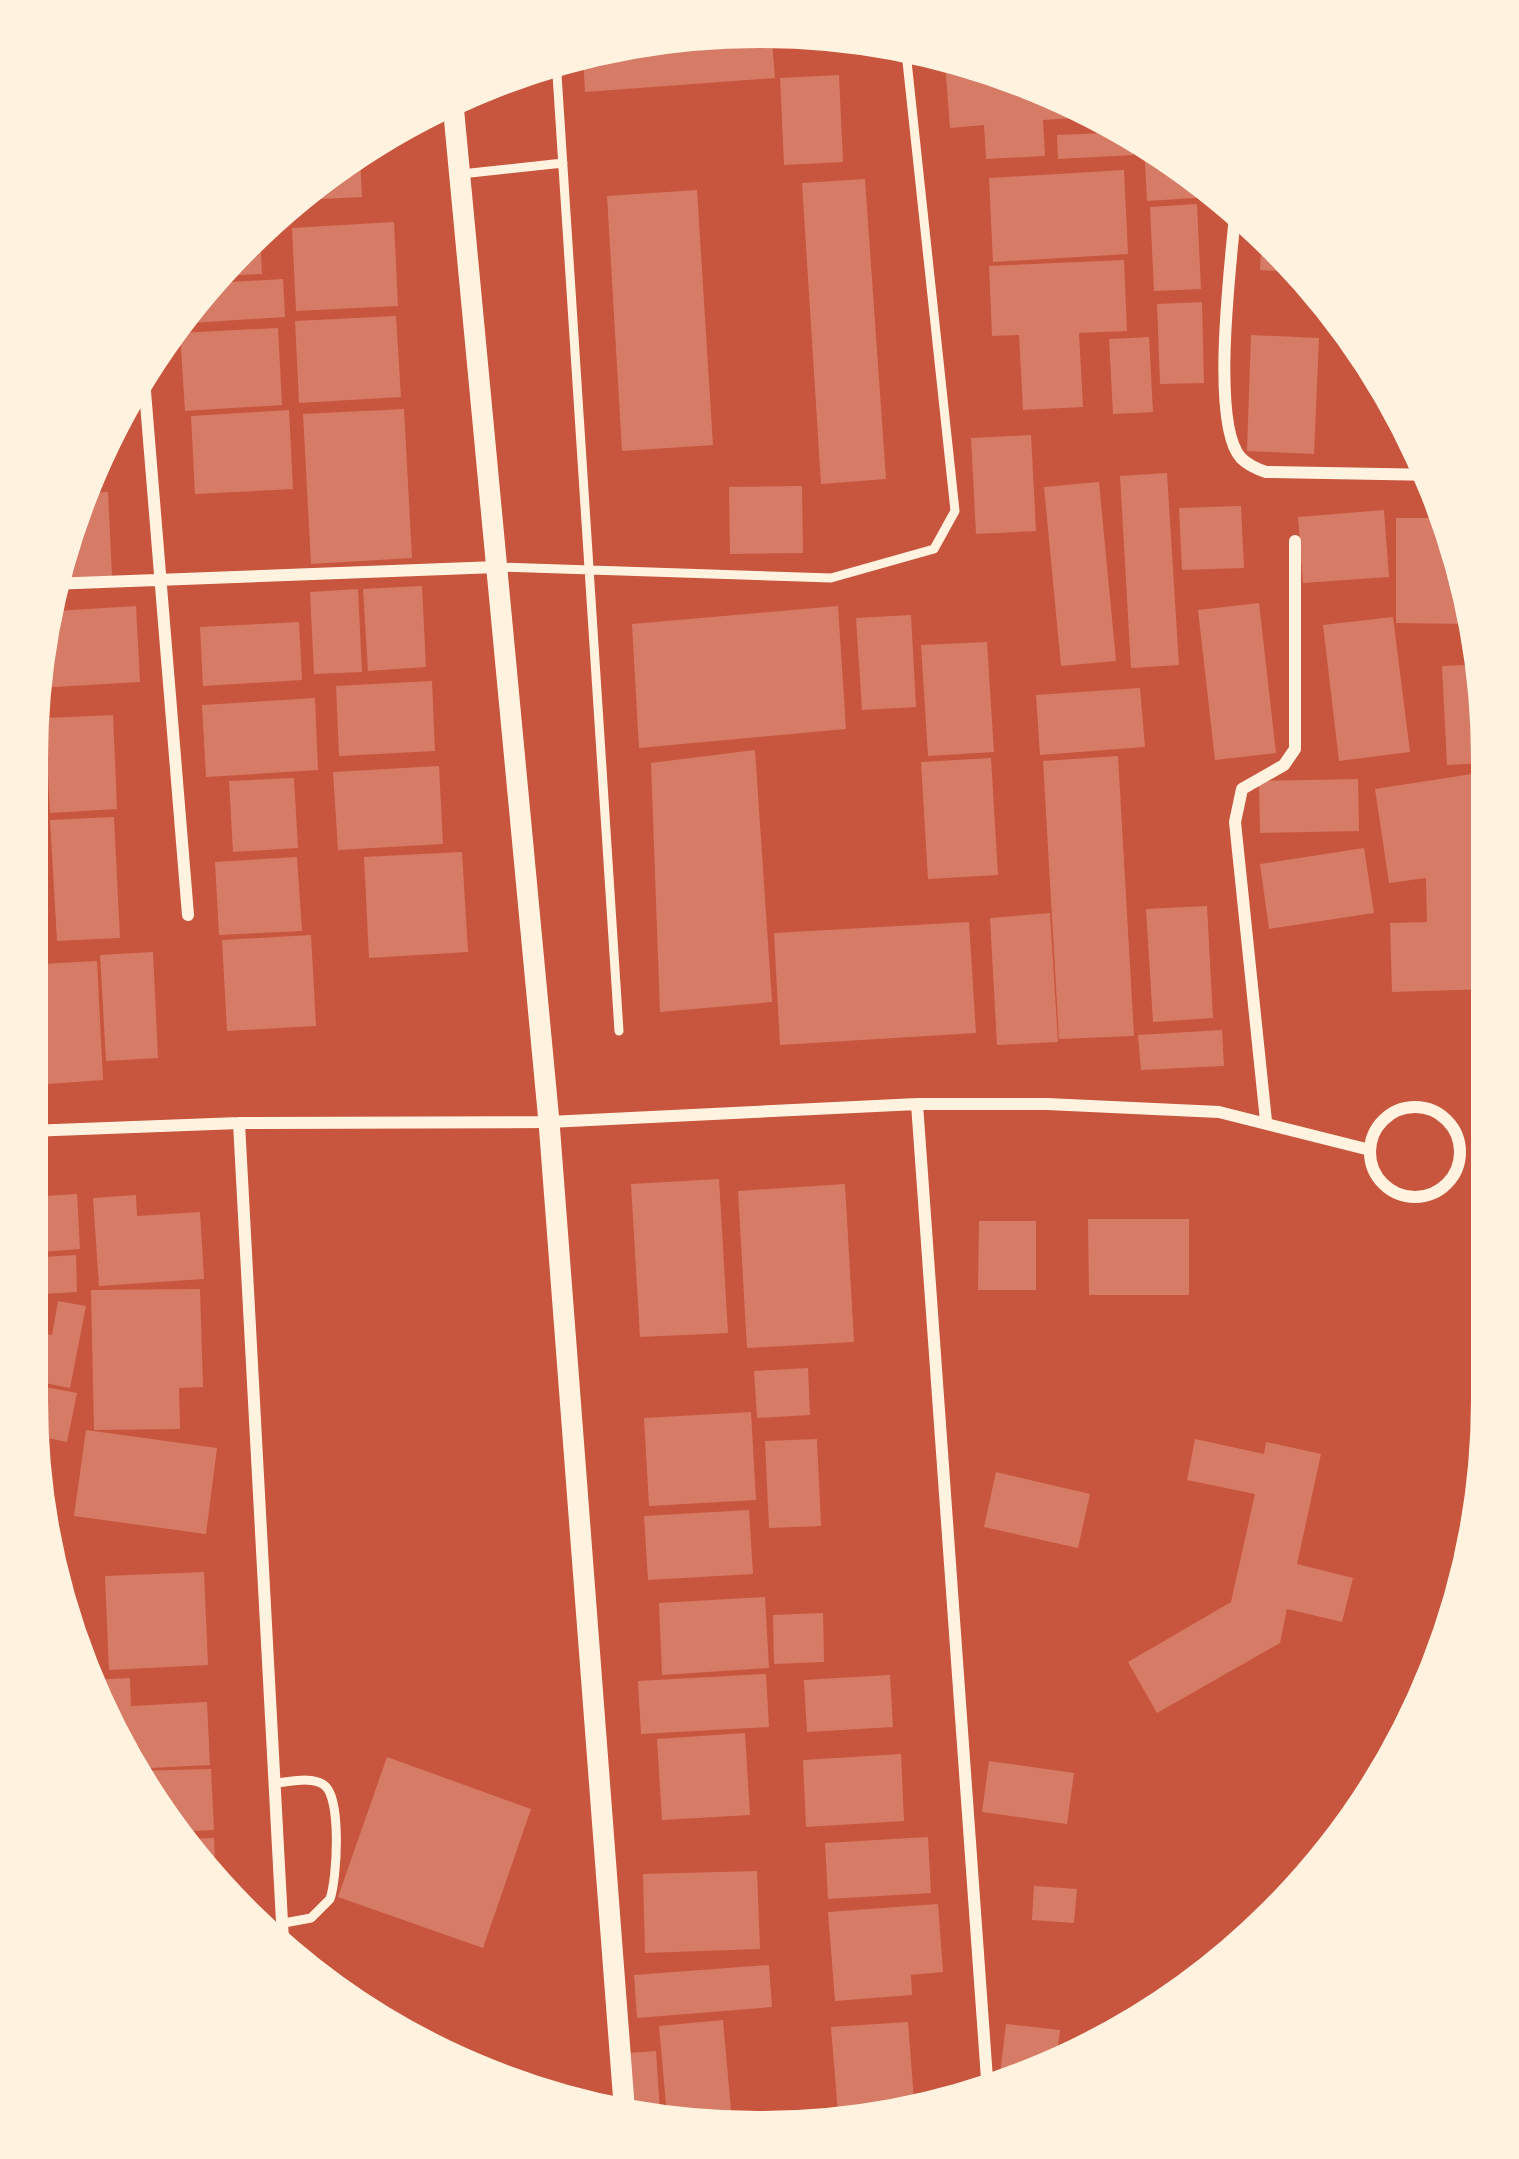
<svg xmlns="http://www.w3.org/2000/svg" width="1519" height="2159" font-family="'Fira Sans',sans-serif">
  <rect width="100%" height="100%" fill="#c8553d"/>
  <path fill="#d67c66" d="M771,30L775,78L585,92L583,55Z
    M945,62L1085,100L1106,116L1043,120L1045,156L986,159L984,125L950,128Z
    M839,75L843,162L784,165L780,78Z
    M1127,132L1132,136L1133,155L1058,159L1057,135Z
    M1144,145L1211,197L1147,201Z
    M360,157L362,197L284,201Z
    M1124,170L1128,254L993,262L989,178Z
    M865,179L886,479L821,484L802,183Z
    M697,190L713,445L622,451L607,196Z
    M1197,204L1201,289L1154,291L1150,207Z
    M394,222L398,306L296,311L292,228Z
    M252,234H260L262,274L217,276Z
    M1262,236L1290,257L1310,273L1260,270Z
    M1124,260L1127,331L1079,333L1083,407L1023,410L1019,335L992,336L989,266Z
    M283,279L285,317L192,323V308L212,283Z
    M1202,302L1204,383L1160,384L1157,304Z
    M396,316L401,397L299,403L295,321Z
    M278,328L282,405L185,411L180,333Z
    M1251,335L1319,338L1314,454L1247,451Z
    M1149,337L1153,412L1113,414L1109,339Z
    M404,409L412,558L311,564L303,414Z
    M289,410L293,489L195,494L191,416Z
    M1031,435L1036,531L976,534L971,438Z
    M1167,473L1179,665L1131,668L1120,476Z
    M1099,482L1116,661L1061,666L1044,487Z
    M802,486L803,553L730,554L729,487Z
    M108,492L112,576L52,579L84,493Z
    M1241,506L1244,568L1182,570L1179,508Z
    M1384,510L1389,577L1303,583L1298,517Z
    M1396,518H1450L1467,584V624L1396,623Z
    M422,586L426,667L368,671L363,589Z
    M358,589L362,672L314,674L310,592Z
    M1259,603L1276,753L1215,760L1198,610Z
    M136,606L140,682L37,688L40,612Z
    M838,606L846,729L639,748L632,624Z
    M911,615L916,707L862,710L856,618Z
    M1393,617L1410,752L1339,761L1323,625Z
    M299,622L302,680L203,686L200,627Z
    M987,642L994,752L928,756L921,645Z
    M1489,664V763L1447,765L1442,666Z
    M432,681L435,751L339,756L336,686Z
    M1140,688L1145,747L1040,755L1036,695Z
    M315,698L318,770L206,777L202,705Z
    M113,715L117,809L50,813L45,718Z
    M755,750L772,1002L660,1012L651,763Z
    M1118,756L1134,1036L1059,1039L1043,761Z
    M991,758L998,875L928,879L921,762Z
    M439,766L443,844L338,850L333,772Z
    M1472,774L1483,843H1490L1491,989L1392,992L1390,923L1427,922L1426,878L1389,883L1375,789Z
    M294,778L298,848L233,852L229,781Z
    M1358,779L1359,831L1260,833L1259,781Z
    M114,817L120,938L57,941L50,820Z
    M1364,848L1374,913L1269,929L1260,864Z
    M462,852L468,952L369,958L364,857Z
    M297,857L302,931L219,935L215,862Z
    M1207,906L1213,1018L1153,1022L1146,909Z
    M1050,913L1058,1042L997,1045L990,918Z
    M969,922L976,1033L780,1045L774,933Z
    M311,935L316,1026L227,1031L222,940Z
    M153,952L158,1058L106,1061L100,955Z
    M97,961L103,1080L48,1084L41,964Z
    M31,993H35L40,1099H29Z
    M1222,1030L1224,1066L1141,1070L1138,1035Z
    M1489,1155H1492V1247L1474,1243Z
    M719,1179L728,1333L640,1337L631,1184Z
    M845,1184L854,1342L747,1348L738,1191Z
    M77,1194L80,1249L27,1253L28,1197Z
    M136,1195L137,1216L200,1212L204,1279L99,1286L93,1198Z
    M1088,1219H1189V1295H1089Z
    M979,1221H1036V1290H978Z
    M76,1255L77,1292L26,1295L27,1258Z
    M200,1289L203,1387L179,1388L180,1429L94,1430L91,1290Z
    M58,1301L86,1306L70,1388L24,1379L25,1330L52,1335Z
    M808,1368L810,1415L757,1418L754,1371Z
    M24,1383L77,1393L67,1442L29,1434Z
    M751,1412L756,1500L649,1506L644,1418Z
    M86,1430L217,1448L206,1534L74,1516Z
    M817,1439L821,1526L769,1528L765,1441Z
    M1195,1439L1264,1454L1266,1442L1321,1454L1297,1564L1353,1578L1342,1622L1287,1609L1280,1643L1157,1713L1128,1662L1231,1602L1255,1494L1187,1480Z
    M996,1472L1090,1494L1078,1548L984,1527Z
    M749,1510L753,1574L648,1580L644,1516Z
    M204,1572L208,1665L109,1670L105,1576Z
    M765,1597L769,1668L662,1675L659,1603Z
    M823,1613L824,1662L774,1664L773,1615Z
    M766,1674L769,1727L641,1734L638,1681Z
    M890,1675L893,1727L807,1732L804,1680Z
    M130,1678L131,1706L207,1702L210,1765L130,1769L90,1680Z
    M745,1733L750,1815L662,1820L657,1739Z
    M901,1754L904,1821L806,1827L803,1760Z
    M387,1757L531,1809L483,1948L338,1897Z
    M989,1761L1074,1773L1067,1824L982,1812Z
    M211,1769L214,1830L169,1832L148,1808L131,1771Z
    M928,1837L931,1893L828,1899L825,1843Z
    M214,1838L216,1885L175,1839Z
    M757,1871L760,1949L645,1953L643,1874Z
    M1034,1886L1077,1889L1074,1923L1032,1920Z
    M938,1904L943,1972L911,1975L912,1995L835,2001L828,1912Z
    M769,1965L772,2007L637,2018L634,1975Z
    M723,2020L732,2121L668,2127L659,2026Z
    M908,2022L915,2113L879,2122L839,2126L831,2027Z
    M1006,2024L1060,2030L1055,2070L1017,2085L999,2083Z
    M656,2051L661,2127H657L634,2120L629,2053Z"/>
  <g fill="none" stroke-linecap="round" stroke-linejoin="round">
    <path stroke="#fff3e0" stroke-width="9" d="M556,59L619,1031
      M461,174L563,163
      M497,567L831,578L934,549L955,511L906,52
      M276,1783C290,1782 312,1776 324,1785C342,1797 337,1880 330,1899L311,1918L284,1923"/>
    <path stroke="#fff3e0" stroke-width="12" d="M1235,215C1231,263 1210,424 1241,458C1248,465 1257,469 1266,472L1437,475
      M143,367L188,915
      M50,584L497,567
      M917,1104L988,2093
      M1370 1152a45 45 0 1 1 90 0a45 45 0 1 1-90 0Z
      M1266,1121L1235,822L1242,789L1284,765L1295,749V541
      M239,1123L284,1959
      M29,1131L239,1123L549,1122L917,1104H1047L1219,1112L1370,1150"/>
    <path stroke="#fff3e0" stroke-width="21" d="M453,104L549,1122L625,2117"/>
  </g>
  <path d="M0 0H1519V2159H0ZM759 45H760A714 714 0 0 1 1474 759V1400A714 714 0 0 1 760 2114H759A714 714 0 0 1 45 1400V759A714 714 0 0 1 759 45Z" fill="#fff3e0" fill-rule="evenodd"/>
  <path fill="none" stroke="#fff3e0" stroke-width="6" d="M759 45H760A714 714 0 0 1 1474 759V1400A714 714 0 0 1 760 2114H759A714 714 0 0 1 45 1400V759A714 714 0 0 1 759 45Z"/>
</svg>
